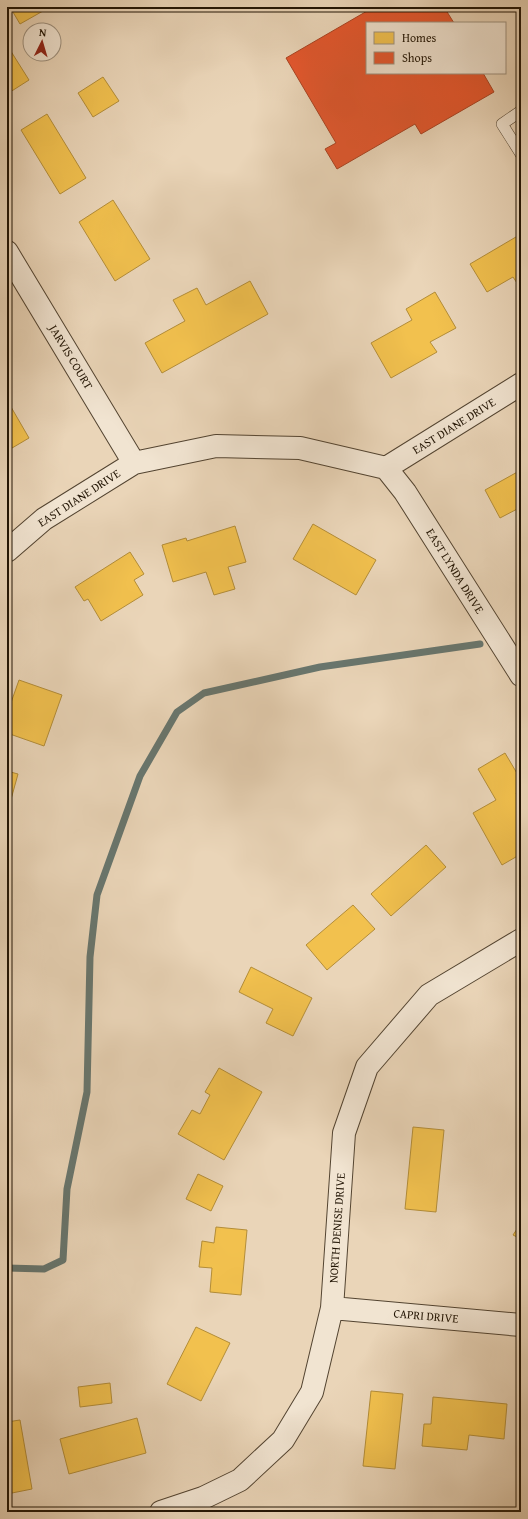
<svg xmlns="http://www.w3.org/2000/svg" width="528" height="1519" font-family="'Gentium Book Plus',serif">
  <rect width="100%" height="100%" fill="#ead5b8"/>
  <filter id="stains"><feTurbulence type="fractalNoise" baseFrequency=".005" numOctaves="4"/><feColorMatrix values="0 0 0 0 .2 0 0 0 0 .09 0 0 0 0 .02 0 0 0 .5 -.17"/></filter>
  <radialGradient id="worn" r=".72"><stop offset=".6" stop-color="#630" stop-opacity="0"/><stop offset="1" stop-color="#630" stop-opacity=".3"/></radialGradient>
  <path fill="#f2c14e" stroke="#b38d38" d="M10,7H41L43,11L20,24Z
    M7,45L29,80L7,94Z
    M103,77L119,101L93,117L78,93Z
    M47,114L86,178L60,194L21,130Z
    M113,200L150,259L115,281L79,222Z
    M521,234V289L513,277L487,292L470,264Z
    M250,281L268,314L162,373L145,343L185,321L173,300L197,288L206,305Z
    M435,292L456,328L430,342L437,352L391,378L371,343L412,320L406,309Z
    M7,400L29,438L7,451Z
    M521,470V507L500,518L485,490Z
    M313,524L376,560L356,595L293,559Z
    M235,526L246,562L228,567L235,589L214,595L206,572L173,582L162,545L186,538L187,541Z
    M130,552L144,574L134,580L143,595L101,621L88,599L84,601L75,587Z
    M19,680L62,695L44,746L7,733V714Z
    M505,753L521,780V790L516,793L521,802V854L502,865L473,813L496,800L478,769Z
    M7,771L18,774L7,814Z
    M426,845L446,867L391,916L371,894Z
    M353,905L375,929L327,970L306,945Z
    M251,967L312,998L293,1036L266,1023L273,1009L239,992Z
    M219,1068L262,1092L224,1160L178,1134L192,1110L200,1114L210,1095L205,1092Z
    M413,1127L444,1130L436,1212L405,1209Z
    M198,1174L223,1186L211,1211L186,1199Z
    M521,1223V1239L513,1235Z
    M216,1227L247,1230L241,1295L210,1292L212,1268L199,1267L202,1241L214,1243Z
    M196,1327L230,1343L201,1401L167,1384Z
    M110,1383L112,1403L80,1407L78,1387Z
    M371,1391L403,1394L395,1469L363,1466Z
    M433,1397L507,1404L504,1439L469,1435L467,1450L422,1446L424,1424H431Z
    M137,1418L146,1453L69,1474L60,1439Z
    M20,1420L32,1489L7,1494V1422Z"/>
  <path fill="#e4572e" stroke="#aa4321" d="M374,7H444L454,23H367V73H483L494,92L421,134L415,124L337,169L325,149L336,143L286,58Z"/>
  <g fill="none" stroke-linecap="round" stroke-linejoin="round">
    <path stroke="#68766e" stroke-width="7" d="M7,1268L44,1269L63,1260L67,1189L87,1092L90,957L97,895L140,776L177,712L204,693L320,667L480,644"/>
    <defs>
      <path id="service" d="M521,111L502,124L521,154"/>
      <path id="minor" d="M7,252L134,463
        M386,468L405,492L521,675
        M386,468L521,384
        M7,551L44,519L134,463L216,446L300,448L386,468
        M332,1308L521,1325
        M161,1512L203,1498L240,1480L283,1440L312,1392L332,1308L344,1133L367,1067L429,995L521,940"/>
    </defs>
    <use href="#service" stroke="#534431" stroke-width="12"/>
    <use href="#minor" stroke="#534431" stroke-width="24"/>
    <use href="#service" stroke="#f1e4d1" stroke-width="11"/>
    <use href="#minor" stroke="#f1e4d1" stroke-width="22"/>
  </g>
  <g text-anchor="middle" stroke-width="4" stroke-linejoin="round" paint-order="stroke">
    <g font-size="12" fill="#211404" stroke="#f1e4d1">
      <text transform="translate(71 357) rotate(59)" y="4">JARVIS COURT</text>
      <text transform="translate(454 426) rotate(-32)" y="4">EAST DIANE DRIVE</text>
      <text transform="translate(79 498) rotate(-33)" y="4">EAST DIANE DRIVE</text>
      <text transform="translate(455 571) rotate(58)" y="4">EAST LYNDA DRIVE</text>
      <text transform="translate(337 1228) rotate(-86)" y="4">NORTH DENISE DRIVE</text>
      <text transform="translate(426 1316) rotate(5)" y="4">CAPRI DRIVE</text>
    </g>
  </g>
  <rect width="528" height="1519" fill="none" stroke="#ead5b8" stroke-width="24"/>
  <rect x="8" y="8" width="512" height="1503" fill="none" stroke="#211404" stroke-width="2"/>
  <rect x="12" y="12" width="504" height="1495" fill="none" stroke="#211404"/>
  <rect x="366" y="22" width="140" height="52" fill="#f1e4d1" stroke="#9e917f"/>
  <rect x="374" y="32" width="20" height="12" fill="#f2c14e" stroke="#9e917f"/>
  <text x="402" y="42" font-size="12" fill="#211404">Homes</text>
  <rect x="374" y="52" width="20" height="12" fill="#e4572e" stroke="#9e917f"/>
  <text x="402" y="62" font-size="12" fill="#211404">Shops</text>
  <g transform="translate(42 42) rotate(5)"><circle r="19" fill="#f1e4d1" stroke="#9e917f"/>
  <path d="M0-3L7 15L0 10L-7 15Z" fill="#8f2418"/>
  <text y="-6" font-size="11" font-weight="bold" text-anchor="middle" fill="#211404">N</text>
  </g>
  <rect width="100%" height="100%" filter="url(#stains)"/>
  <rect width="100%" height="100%" fill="url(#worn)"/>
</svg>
